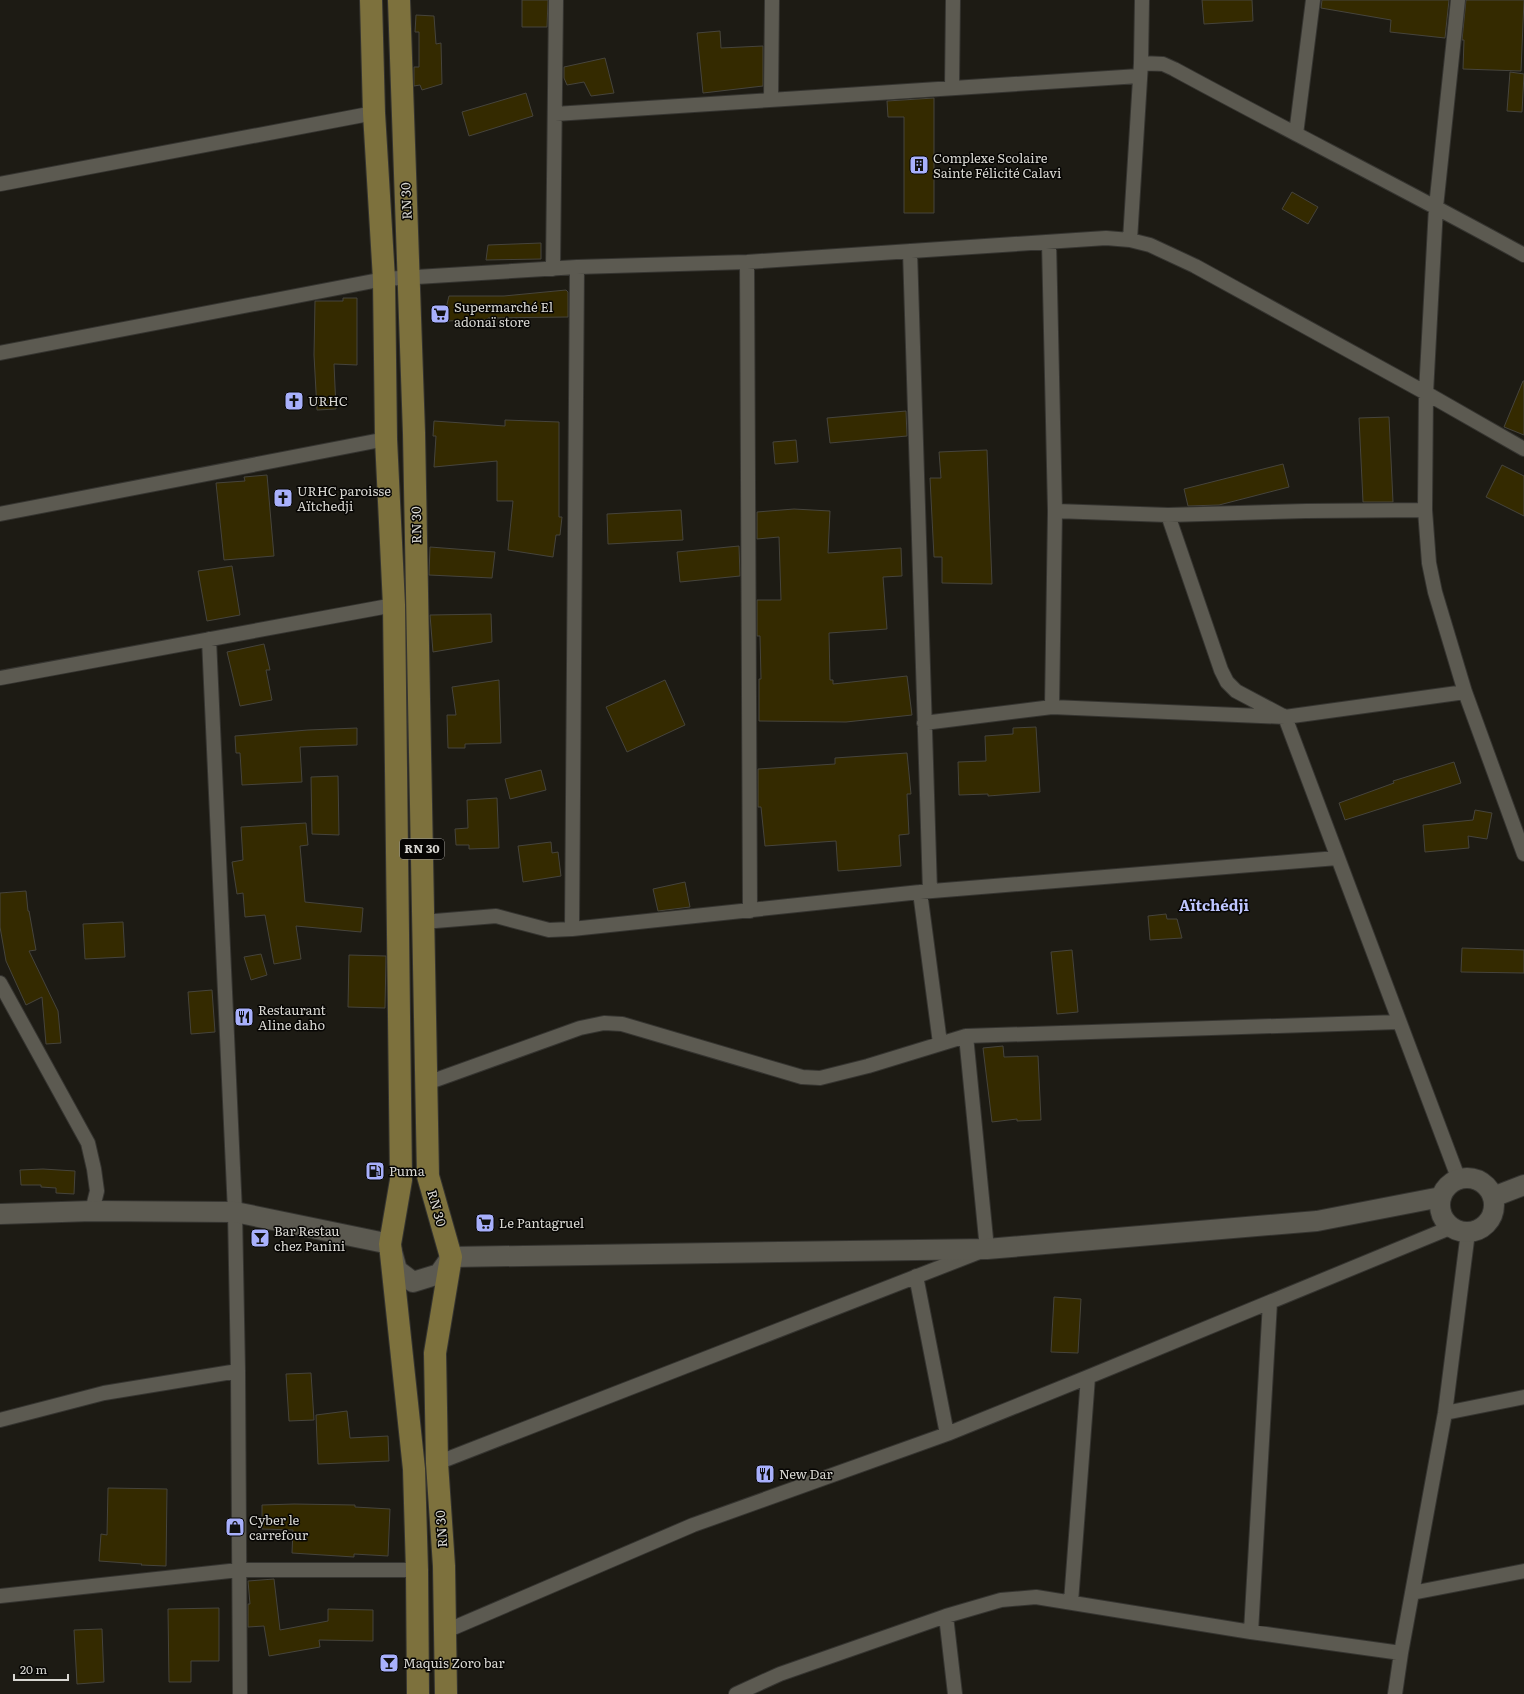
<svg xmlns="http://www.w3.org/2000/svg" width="1524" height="1694" font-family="Literata,serif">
  <rect width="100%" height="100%" fill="#1d1b14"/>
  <path fill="#342a00" stroke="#46443c" d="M522,0H548L547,27H522Z
    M1202,0H1252L1253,21L1204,24Z
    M1322,0H1449L1445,38L1390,32L1391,20L1321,8Z
    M1466,0H1524L1521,71L1463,69L1464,40H1462Z
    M416,15L434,16L436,44L441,43L442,84L422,90L420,85L414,86V67H419V32H415Z
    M720,31L721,48L763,46V86L703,93L697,33Z
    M605,58L614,93L591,96L584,82L567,85L564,78V67Z
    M1510,72L1524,74L1522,112L1507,111Z
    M526,93L533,116L469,136L462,112Z
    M934,98V213H904V117H888L887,101Z
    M1292,192L1318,207L1308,224L1282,209Z
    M541,243V259L486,260L488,245Z
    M566,290L568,292V317L488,318L487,320L443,321L449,296H504Z
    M343,298H357V365L334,364L336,409L317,410L314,355L315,301H343Z
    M1523,381H1524V435L1504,427Z
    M906,411L907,436L830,443L827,418Z
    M1389,417L1393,502H1363L1359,418Z
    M505,420L559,422V517H562L560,535H556L553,557L508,550L513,501H497V461L434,467L436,436H433L434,421L505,426Z
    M796,440L798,462L775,464L773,442Z
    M987,450L992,584L942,583V557H934L930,478H941L939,452Z
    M1283,464L1289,487L1219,505L1188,506L1184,489Z
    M1502,465L1524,476V516L1486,497Z
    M267,475L274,556L224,560L216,483L245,481L244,477Z
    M794,509L830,511L828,553L901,548L902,576L883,577L887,629L829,633L830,680H833V684L907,676L912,715L846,722L759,721V679H761L760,636H757V600H781L779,537L757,539V512Z
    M681,510L683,540L608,544L607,514Z
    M739,546L740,576L680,582L677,552Z
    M430,547L495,552L492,578L429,575Z
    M232,566L240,615L207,621L198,571Z
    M491,614L492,642L433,652L430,615Z
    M264,644L270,670H266L272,700L240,706L227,652Z
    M499,680L501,743L465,744V748H448L447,715H456L452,687Z
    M665,680L685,725L627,752L606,707Z
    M1036,727L1040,792L988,796V794L959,795L958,762L986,761L985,736L1013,734V728Z
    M357,728V745L300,747L302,782L242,785L240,753H236L235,736L308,730Z
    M907,753L911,794H907L909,834L899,835L901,866L838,871L836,841L765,846L761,807H758V769L835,764V758Z
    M1454,762L1461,783L1345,820L1339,803L1394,783L1393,781Z
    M541,770L546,790L510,799L505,779Z
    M338,776L339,835L312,834L311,777Z
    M497,798L499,848L469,849V845H456L455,829L468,828L467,800Z
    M1475,810L1492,813L1487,839L1468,836L1469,848L1425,852L1423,825L1473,820Z
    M306,823L308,845L300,846L305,902L363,908L361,932L296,926L301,959L274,964L265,915L245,917L243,893L237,894L232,862L243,860L241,827Z
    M551,842L552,853L558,852L561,876L523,882L518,846Z
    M685,882L690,907L658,911L653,889Z
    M26,891L28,911H29L36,950L29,951L58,1011L61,1043L46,1044L42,997L26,1005L6,961L0,927V893Z
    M1166,914L1167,919H1177L1182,938L1150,940L1148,916Z
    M123,922L125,957L85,959L83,924Z
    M1462,948L1524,950V973L1461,972Z
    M1072,950L1078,1012L1057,1014L1051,952Z
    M261,954L267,975L251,980L244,957Z
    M349,955L386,956L385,1008L348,1007Z
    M212,990L215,1032L191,1034L188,992Z
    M1003,1046L1004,1057L1038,1056L1041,1120L1017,1121V1119L992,1122L983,1048Z
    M43,1169L75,1171L74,1194L56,1193V1188L41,1187V1185H21L20,1170Z
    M1054,1297L1081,1299L1078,1353L1051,1352Z
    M311,1373L314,1420L289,1421L286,1374Z
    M347,1411L350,1438L388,1436L389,1461L318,1464L316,1415Z
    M108,1488L167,1489L166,1566L141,1565L142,1564L99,1561L101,1534L107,1535Z
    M294,1504L355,1505V1507L390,1509L388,1556L354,1554V1557L292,1553L293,1530L262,1529V1505Z
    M274,1579L280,1630L328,1621V1609L373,1610V1641L319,1640L320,1647L269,1656L264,1626L248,1627V1604H250L248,1581Z
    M219,1608V1661H191V1682H169L168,1609Z
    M102,1629L104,1682L77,1684L74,1630Z"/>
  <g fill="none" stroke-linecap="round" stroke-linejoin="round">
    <defs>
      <path id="street" d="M1458,0L1436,207L1426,393L1425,510L1429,563L1435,592L1465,692L1524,854
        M1141,63L1163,64L1174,69C1290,132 1408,191 1524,255
        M952,88L953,0
        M771,100L772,0
        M555,114L1139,76
        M1296,134L1313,0
        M0,184L374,113
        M1130,240L1141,63L1142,0
        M1049,242L1055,511L1052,707
        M910,251L930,891
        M747,262L750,911
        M553,269L556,0
        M0,353L384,279L577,267L747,262L1106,238L1130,240L1150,245L1195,266L1426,393L1524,449
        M1055,511L1168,515L1306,511L1425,510
        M0,514L386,439
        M1168,515L1221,670L1227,682L1236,691L1285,717L1459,1180
        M209,639L235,1212L238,1371L240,1694
        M0,678L394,605
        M924,723L1052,707L1285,717L1465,692
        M920,892L940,1043
        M423,922L496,916L549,930L572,929L920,892L1337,858
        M572,929L577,267
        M0,983L88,1143L94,1169L97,1191L92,1211
        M427,1083L580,1028L604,1023L622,1024L802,1077L820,1078L868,1066L966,1036L1399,1022
        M916,1276L947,1434
        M1445,1413L1524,1397
        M0,1420L104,1393L238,1371
        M437,1463L987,1249L966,1036
        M1412,1593L1524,1571
        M0,1596L239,1570H417
        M1071,1602L1088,1377
        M946,1616L955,1694
        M446,1631L693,1525L947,1434L1088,1377L1452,1227
        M1251,1632L1270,1302
        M736,1694L780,1674L946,1616L1001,1600L1036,1597L1251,1632L1401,1653
        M1395,1694L1401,1653L1445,1413L1468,1232"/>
      <path id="secondary" d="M1440 1205a27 27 0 1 1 54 0a27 27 0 1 1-54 0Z
        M1493,1197L1524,1185
        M0,1214L92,1211L235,1212L390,1244L397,1270L413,1282L439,1274L451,1257L987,1249L1317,1221L1441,1197"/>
      <path id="primary" d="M371,0L374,113L384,279L386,439L394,605L401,1180L390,1244L414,1469L417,1570L418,1694
        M399,0L414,433L428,1176L451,1257L435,1353L437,1463L444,1566L446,1694"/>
    </defs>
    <use href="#street" stroke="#353430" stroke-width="16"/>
    <use href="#secondary" stroke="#353430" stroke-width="22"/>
    <use href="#primary" stroke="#353430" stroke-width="24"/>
    <use href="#street" stroke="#5c5a51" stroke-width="14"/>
    <use href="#secondary" stroke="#5c5a51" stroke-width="20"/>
    <use href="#primary" stroke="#7d713d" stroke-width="22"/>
  </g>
  <defs>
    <symbol id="building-square" viewBox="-11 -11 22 22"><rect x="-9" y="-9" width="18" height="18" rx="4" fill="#a8b0fc" stroke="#070604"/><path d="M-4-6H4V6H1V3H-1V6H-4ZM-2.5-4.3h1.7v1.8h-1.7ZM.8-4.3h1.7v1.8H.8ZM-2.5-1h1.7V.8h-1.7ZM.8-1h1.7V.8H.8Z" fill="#111"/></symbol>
    <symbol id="supermarket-square" viewBox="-11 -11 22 22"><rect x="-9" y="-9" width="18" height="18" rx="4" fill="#a8b0fc" stroke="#070604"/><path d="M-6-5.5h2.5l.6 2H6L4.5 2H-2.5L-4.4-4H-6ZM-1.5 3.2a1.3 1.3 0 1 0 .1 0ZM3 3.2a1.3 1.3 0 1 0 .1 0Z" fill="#111"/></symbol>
    <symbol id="church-square" viewBox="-11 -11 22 22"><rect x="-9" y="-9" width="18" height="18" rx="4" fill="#a8b0fc" stroke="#070604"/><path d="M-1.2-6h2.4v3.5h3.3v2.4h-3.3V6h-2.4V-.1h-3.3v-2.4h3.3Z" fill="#111"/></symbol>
    <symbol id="restaurant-square" viewBox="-11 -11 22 22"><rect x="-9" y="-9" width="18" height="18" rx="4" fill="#a8b0fc" stroke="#070604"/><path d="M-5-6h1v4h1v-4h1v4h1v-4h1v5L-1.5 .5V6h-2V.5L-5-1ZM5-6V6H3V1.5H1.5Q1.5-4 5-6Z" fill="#111"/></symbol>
    <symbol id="fuel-square" viewBox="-11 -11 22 22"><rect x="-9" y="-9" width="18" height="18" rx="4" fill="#a8b0fc" stroke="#070604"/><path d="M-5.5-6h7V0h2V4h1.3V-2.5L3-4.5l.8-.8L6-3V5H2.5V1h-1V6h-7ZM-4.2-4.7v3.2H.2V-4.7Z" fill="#111"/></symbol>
    <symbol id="bar-square" viewBox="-11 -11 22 22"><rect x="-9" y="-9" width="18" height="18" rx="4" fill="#a8b0fc" stroke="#070604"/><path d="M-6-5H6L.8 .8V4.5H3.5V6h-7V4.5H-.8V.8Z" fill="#111"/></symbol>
    <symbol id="shop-square" viewBox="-11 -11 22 22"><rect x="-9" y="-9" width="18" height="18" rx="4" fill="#a8b0fc" stroke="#070604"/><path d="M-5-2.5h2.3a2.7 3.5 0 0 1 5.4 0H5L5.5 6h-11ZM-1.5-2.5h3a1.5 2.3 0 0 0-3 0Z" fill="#111"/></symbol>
  </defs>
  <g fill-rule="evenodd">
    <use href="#building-square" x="908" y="154" width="22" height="22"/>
    <use href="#supermarket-square" x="429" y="303" width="22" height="22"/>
    <use href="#church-square" x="283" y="390" width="22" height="22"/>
    <use href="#church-square" x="272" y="487" width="22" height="22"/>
    <use href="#restaurant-square" x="233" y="1006" width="22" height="22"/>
    <use href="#fuel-square" x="364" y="1160" width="22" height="22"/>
    <use href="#supermarket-square" x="474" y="1212" width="22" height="22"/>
    <use href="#bar-square" x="249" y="1227" width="22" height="22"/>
    <use href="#restaurant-square" x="754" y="1463" width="22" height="22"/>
    <use href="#shop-square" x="224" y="1516" width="22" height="22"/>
    <use href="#bar-square" x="378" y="1652" width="22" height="22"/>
  </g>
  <g text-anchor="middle" stroke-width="3" stroke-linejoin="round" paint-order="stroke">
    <rect fill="#070604" stroke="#999894" stroke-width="1" x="400" y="839" width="44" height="20" rx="3"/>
    <g font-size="12" font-weight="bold" fill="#d8d7d2">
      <text x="422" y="853">RN 30</text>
    </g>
    <g font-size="13" fill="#d8d7d2" stroke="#070604" text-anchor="start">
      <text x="933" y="163">Complexe Scolaire<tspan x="933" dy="15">Sainte Félicité Calavi</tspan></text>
      <text x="454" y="312">Supermarché El<tspan x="454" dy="15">adonaï store</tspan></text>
      <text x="308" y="406">URHC</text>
      <text x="297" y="496">URHC paroisse<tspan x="297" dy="15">Aïtchedji</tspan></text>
      <text x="258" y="1015">Restaurant<tspan x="258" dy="15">Aline daho</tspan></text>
      <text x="389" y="1176">Puma</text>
      <text x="499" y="1228">Le Pantagruel</text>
      <text x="274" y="1236">Bar Restau<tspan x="274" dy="15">chez Panini</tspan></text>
      <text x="779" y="1479">New Dar</text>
      <text x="249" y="1525">Cyber le<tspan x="249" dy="15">carrefour</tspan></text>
      <text x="403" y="1668">Maquis Zoro bar</text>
    </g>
    <g font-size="13" fill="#d8d7d2" stroke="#070604">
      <text transform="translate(406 201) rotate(-92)" y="5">RN 30</text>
      <text transform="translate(416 525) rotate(-91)" y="5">RN 30</text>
      <text transform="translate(437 1208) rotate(74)" y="5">RN 30</text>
      <text transform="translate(441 1529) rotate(-94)" y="5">RN 30</text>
    </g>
    <g font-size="15" font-weight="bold" fill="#bec5fe" stroke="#070604">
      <text x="1214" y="911">Aïtchédji</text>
    </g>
  </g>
  <path d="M14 1674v6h54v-6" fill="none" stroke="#d8d7d2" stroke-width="2"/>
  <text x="20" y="1674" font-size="12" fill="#d8d7d2" stroke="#070604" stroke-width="3" paint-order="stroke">20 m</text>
</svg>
